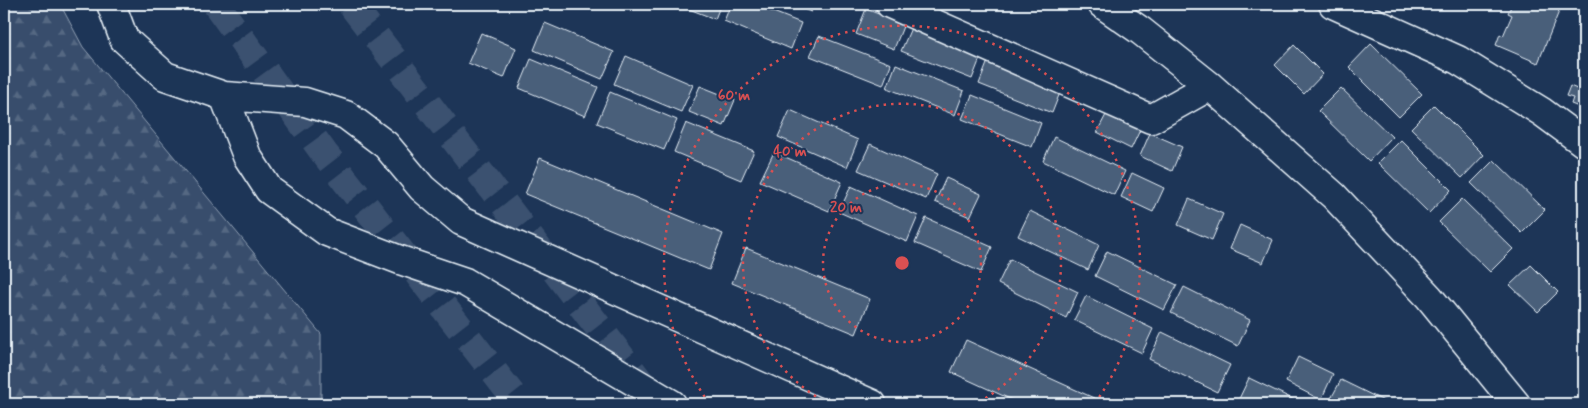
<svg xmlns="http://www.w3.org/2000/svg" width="1588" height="408" font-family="Mynerve,sans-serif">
  <defs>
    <pattern id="forest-firs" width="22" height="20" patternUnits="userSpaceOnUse" patternTransform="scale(1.25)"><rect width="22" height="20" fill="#374d6c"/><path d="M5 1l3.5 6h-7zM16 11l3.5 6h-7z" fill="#546782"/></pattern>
  </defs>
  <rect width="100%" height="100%" fill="#1d3557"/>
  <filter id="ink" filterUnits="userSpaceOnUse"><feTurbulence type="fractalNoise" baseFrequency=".02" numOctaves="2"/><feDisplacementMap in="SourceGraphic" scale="10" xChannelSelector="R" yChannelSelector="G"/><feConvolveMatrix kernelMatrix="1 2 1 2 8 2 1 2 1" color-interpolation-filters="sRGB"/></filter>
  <g filter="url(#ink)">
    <path fill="url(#forest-firs)" stroke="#909fb2" d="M4,4H60L83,47L321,334V404H4Z"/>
    <path fill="#495e7a" stroke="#e8f1f8" d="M676,4H721L715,19Z
      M731,4H753L801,23L791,49L724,21Z
      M790,4H814L811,12Z
      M1512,4H1562L1538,63L1496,45L1500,34L1503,36L1512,15L1508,13Z
      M866,9L904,24L894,49L856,34Z
      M545,23L614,52L602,79L534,50Z
      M911,28L981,56L972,79L901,51Z
      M481,33L516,48L504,78L468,63Z
      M819,36L891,64L883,85L810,56Z
      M1371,44L1422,94L1399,117L1349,67Z
      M1294,45L1323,74L1304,94L1275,65Z
      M626,56L693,85L681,112L614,84Z
      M531,59L598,87L585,116L519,88Z
      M988,61L1061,90L1052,113L979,84Z
      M896,64L964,91L955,115L887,88Z
      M1579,84L1584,86V111L1583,114L1577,112L1579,107L1571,104L1573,98L1566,96L1570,86L1577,89Z
      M700,86L735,100L724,126L689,112Z
      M1341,88L1392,137L1369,161L1318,111Z
      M610,92L677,120L664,150L597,123Z
      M972,95L1041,123L1032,147L962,119Z
      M1434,105L1484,155L1462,178L1411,128Z
      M790,110L858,140L847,167L778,137Z
      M1108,111L1141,128L1131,149L1097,132Z
      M686,123L754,151L741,180L674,152Z
      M1150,133L1182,147L1172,171L1140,156Z
      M1054,137L1125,171L1114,195L1043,161Z
      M1401,140L1451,190L1429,213L1378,163Z
      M870,144L937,174L926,199L858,170Z
      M774,152L842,182L829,211L760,181Z
      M540,158L723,234L709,270L525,194Z
      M1494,160L1545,210L1522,233L1471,183Z
      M1132,173L1164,188L1153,212L1121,197Z
      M946,178L981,194L970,217L935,202Z
      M851,186L918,216L907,242L839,212Z
      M1189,199L1223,214L1212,240L1178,225Z
      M1462,199L1513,249L1490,272L1439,222Z
      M1030,211L1099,245L1088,270L1018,236Z
      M926,218L992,247L981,272L915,243Z
      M1240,225L1273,240L1263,263L1230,249Z
      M746,248L870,299L856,334L732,283Z
      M1107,251L1177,285L1164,310L1095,276Z
      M1010,259L1078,292L1066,318L998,284Z
      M1531,265L1558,292L1538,312L1510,285Z
      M1184,287L1250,320L1238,346L1171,313Z
      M1086,296L1153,329L1142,353L1074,320Z
      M1162,332L1230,365L1217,392L1149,359Z
      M966,340L1107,404H1021L951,372Z
      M1298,357L1333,374L1321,400L1286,382Z
      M1249,378L1303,404H1240L1237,403Z
      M1341,380L1390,404H1328Z"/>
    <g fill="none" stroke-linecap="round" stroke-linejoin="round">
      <path stroke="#3b516f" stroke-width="28" stroke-dasharray="28 14" stroke-linecap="butt" d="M216,4L324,153L519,404
        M351,4L645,388"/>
      <defs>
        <path id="minor" d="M111,4L124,39L165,76L224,96L305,102L346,115L386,145L422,188L461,221L872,404
          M890,4L1151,119L1210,86
          M1102,4L1141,31L1210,86L1334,196L1429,297L1516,404
          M1333,4L1458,60L1542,112L1584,143
          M224,96L247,156L269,190L327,232L400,260L465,282L672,404"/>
      </defs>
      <use href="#minor" stroke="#e8f1f8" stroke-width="31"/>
      <use href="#minor" stroke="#1d3557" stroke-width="28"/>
    </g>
  </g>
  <g fill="none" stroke="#da5052" stroke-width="2.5" stroke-dasharray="2.5 5">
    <circle cx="902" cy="263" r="79"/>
    <path d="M829 404A159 159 0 1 1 975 404"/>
    <path d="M709 403A238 238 0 1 1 1095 403"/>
  </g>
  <circle cx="902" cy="263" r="8" fill="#da5052" stroke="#1d3557" stroke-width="2.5"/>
  <g font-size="15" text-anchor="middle" font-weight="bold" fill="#da5052" stroke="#1d3557" stroke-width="4" stroke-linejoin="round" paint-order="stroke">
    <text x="734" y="100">60 m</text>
    <text x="790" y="156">40 m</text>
    <text x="846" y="212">20 m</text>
  </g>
  <rect width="1588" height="408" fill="none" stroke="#1d3557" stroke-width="20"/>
  <rect x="10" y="10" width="1568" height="388" fill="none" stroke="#e8f1f8" stroke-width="2" filter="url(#ink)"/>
</svg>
